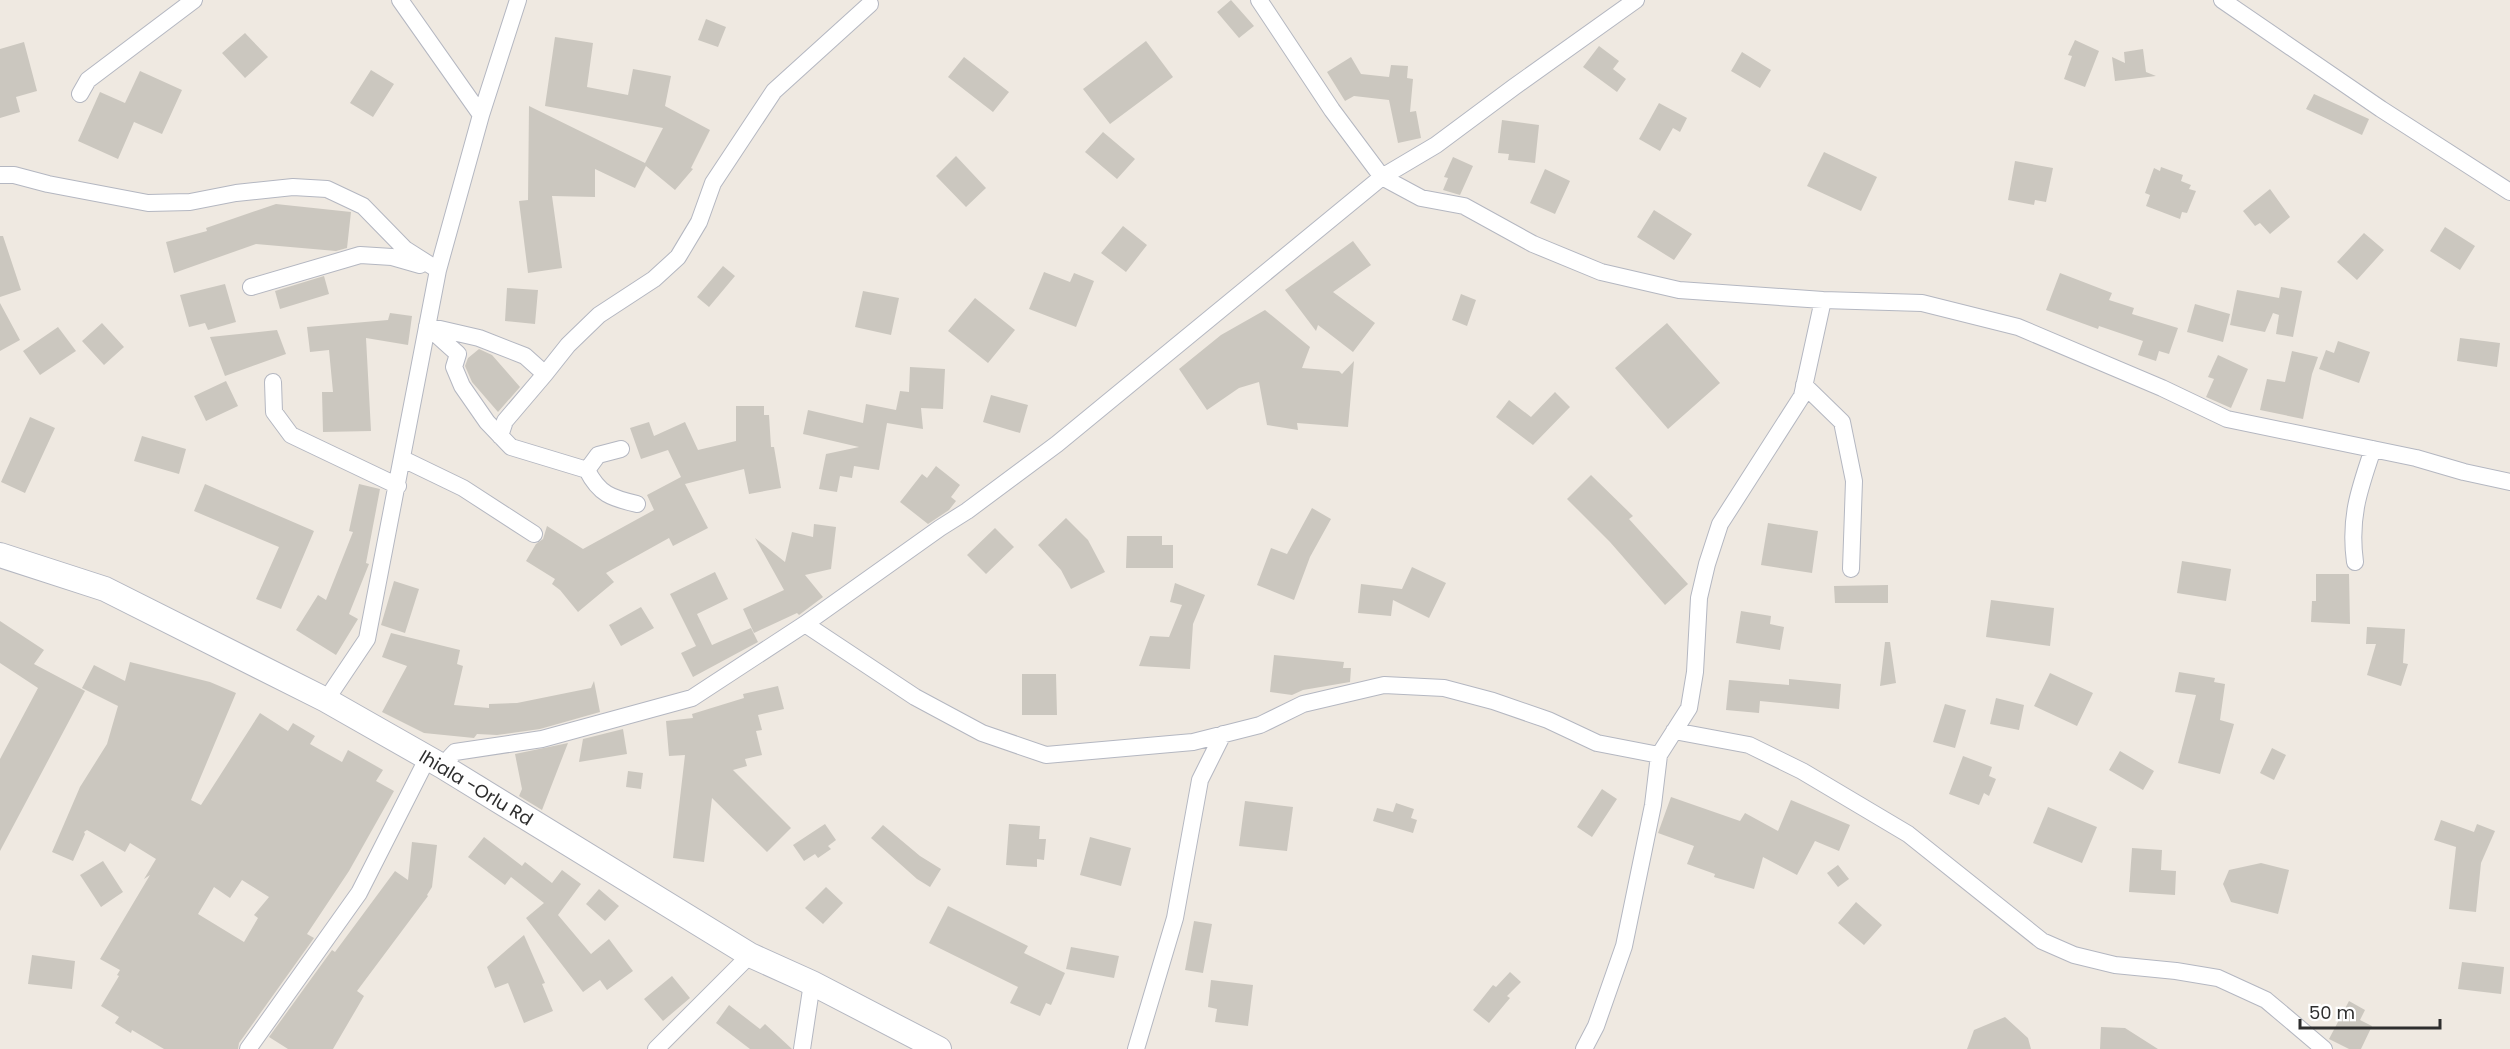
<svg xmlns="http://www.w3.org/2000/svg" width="2510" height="1049" font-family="Poppins,sans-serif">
  <rect width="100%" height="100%" fill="#efe9e1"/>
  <path fill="#cbc7bf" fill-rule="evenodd" d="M1231,0L1254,26L1239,38L1217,12Z
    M706,19L726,27L718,47L698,40Z
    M245,33L268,57L245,78L222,53Z
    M555,37L593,43L587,87L628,95L633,69L671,76L665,106L710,130L691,168L693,169L675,190L646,166L635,188L595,169V197L552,196L562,268L528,273L519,201L528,200L529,106L645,163L663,128L545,106Z
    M2075,40L2099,51L2085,87L2064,79L2072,56L2068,55Z
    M1146,41L1173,77L1110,124L1083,89Z
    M24,42L37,91L16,97L20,112L0,118V49Z
    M1599,46L1619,61L1613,69L1626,79L1617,92L1583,67Z
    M2143,49L2146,72L2156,76L2115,81L2112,57L2125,63L2124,52Z
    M1742,52L1771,70L1760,88L1731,71Z
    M964,57L1009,92L993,112L948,77Z
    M1351,57L1361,74L1389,77L1391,65L1408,66L1407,78L1413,79L1410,112L1416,111L1421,138L1398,143L1389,100L1354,96L1345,101L1327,72Z
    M371,70L394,84L373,117L350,103Z
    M140,71L182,90L162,134L134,122L118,159L78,141L100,92L125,103Z
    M2314,94L2369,119L2362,135L2306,109Z
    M1659,103L1687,118L1680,132L1673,128L1660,151L1639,139Z
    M1502,120L1539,125L1535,163L1508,160L1509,154L1498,153Z
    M1103,132L1135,159L1117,179L1085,152Z
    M1824,152L1877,177L1861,211L1807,186Z
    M956,156L986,188L966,207L936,176Z
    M1453,157L1473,166L1460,195L1443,190L1448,178L1444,177Z
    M2015,161L2053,168L2046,202L2035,200L2034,205L2008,200Z
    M2161,167L2183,175L2181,181L2191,185L2189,189L2196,191L2187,213L2182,212L2180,219L2146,206L2150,195L2145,193L2154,168L2160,171Z
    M1545,169L1570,181L1555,214L1530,203Z
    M2270,189L2290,217L2270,234L2260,223L2255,226L2243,211Z
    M276,204L351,212L347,248L336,251L256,244L174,273L166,242L207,231L206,228Z
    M1654,210L1692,234L1674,260L1637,237Z
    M1123,226L1147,245L1126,272L1101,253Z
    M2445,227L2475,246L2460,270L2430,251Z
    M2364,233L2384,250L2357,280L2337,262Z
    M0,236H3L21,290L0,297Z
    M1353,241L1371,265L1333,292L1375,323L1353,352L1318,325L1316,331L1285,290Z
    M723,266L735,276L709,307L697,297Z
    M1044,272L1070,282L1074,273L1094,281L1076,327L1029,309Z
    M2060,273L2112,293L2109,300L2134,308L2132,314L2178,328L2169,354L2159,351L2156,361L2138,355L2143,341L2099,326L2098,329L2046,310Z
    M324,276L329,294L280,309L275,291Z
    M225,284L236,322L208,330L205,323L189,327L180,295Z
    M2281,287L2302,291L2293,337L2276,334L2279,315L2273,313L2265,332L2230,325L2237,290L2279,298Z
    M507,288L538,290L535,324L505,321Z
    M863,291L899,298L891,335L855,327Z
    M1461,294L1476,300L1467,326L1452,320Z
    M975,298L1015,330L988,363L948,331Z
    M0,303L20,340L0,351Z
    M2195,304L2230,314L2223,342L2187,332Z
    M1265,310L1310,347L1302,368L1339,371L1342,374L1354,361L1348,427L1297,423L1298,430L1267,425L1259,382L1239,388L1207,410L1179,369L1221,335Z
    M390,313L412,316L408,345L366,338L371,431L323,432L322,392H333L329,350L310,352L307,327L388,320Z
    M102,323L124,347L104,365L82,341Z
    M1667,323L1720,383L1668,429L1615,368Z
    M58,327L76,351L40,375L23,351Z
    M277,330L286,354L225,376L210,337Z
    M2460,338L2500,343L2497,367L2457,361Z
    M2338,341L2370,352L2359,383L2319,369L2326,350L2334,353Z
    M479,349L492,355L520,387L498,412L472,382L465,366L468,358Z
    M2292,351L2318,357L2312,374L2303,419L2260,410L2267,379L2285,382Z
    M2218,355L2248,369L2231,408L2206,397L2214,379L2208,377Z
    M910,367L945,369L943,409L921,408L923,429L887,423L879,470L854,466L852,478L840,476L837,492L819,489L826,454L859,447L803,434L808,410L863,423L866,404L896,410L900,391L909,392Z
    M226,381L238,406L206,421L194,396Z
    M1555,392L1570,407L1533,445L1496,417L1509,400L1531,417Z
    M991,395L1028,405L1020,433L983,422Z
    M736,406H764V415H769L771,447H774L781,488L749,494L744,469L685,484L708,528L673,546L669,538L606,573L614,582L578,612L560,590L552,584L555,579L526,561L536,544L543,539L547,526L583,549L654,510L647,495L681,477L668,450L641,459L630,428L649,422L654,436L685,422L698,450L736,441Z
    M30,417L55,428L25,493L1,482Z
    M142,436L186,449L179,474L134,461Z
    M936,466L960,485L951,497L956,501L949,510L928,524L900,502L922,474L927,478Z
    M1591,475L1633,516L1629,519L1688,584L1665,605L1610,542L1567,499Z
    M205,484L314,531L281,609L256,599L279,547L194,511Z
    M359,484L380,489L366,563L369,564L349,614L358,619L336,655L296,630L318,595L326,600L353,532L349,531Z
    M1312,508L1331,519L1310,557L1294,600L1257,585L1271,548L1287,554Z
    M1066,518L1088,540L1105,572L1071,589L1061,570L1038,545Z
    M1768,523L1818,531L1812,573L1761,565Z
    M814,524L836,527L831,569L805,575L823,597L799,615L797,613L754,633L743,609L784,590L755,538L785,562L792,532L813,537Z
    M995,528L1014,547L986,574L967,555Z
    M1127,536H1162V545H1173V568H1126Z
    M2182,561L2231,569L2226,601L2177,593Z
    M1412,567L1446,583L1429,618L1393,600L1391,616L1358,613L1361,584L1402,589Z
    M715,572L728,599L697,614L712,645L751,628L758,642L693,677L681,653L696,646L670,594Z
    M2316,574H2349L2350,624L2311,622L2312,601H2316Z
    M394,581L419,589L405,633L381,625Z
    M1175,583L1205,595L1193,624L1190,669L1139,666L1150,636L1169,637L1182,605L1170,602Z
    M1888,585V603H1835L1834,586Z
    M1991,600L2054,608L2050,646L1986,637Z
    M641,607L654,628L621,646L609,625Z
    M1741,611L1771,616L1770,624L1784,627L1780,650L1736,643Z
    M0,621L44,650L34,664L85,691L0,851V759L38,688L0,663Z
    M2367,627L2405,629L2403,663L2408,664L2401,686L2367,675L2376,644H2366Z
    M391,633L460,650L457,664L463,666L454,705L489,708V704L517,703L591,688L594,681L600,712L540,729L497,735L477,734L474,738L424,733L382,712L407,666L382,657Z
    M1885,642H1890L1896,683L1880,686Z
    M1274,655L1344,662L1343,668H1351L1350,682L1303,690L1292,695L1270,692Z
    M130,662L210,682L236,693L191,800L201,805L260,713L288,731L293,723L315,736L310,744L342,762L348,750L383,770L376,781L394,791L349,871L307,934L314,938L239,1043L238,1049H164L132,1030L131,1033L115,1023L119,1017L101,1006L119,976L117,975L120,970L100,959L150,875L144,879L156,859L130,843L125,852L87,830L84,832L85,834L73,861L52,852L80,787L107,744L118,706L82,688L94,665L125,681ZM242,880L269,897L254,915L258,918L244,942L198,914L214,887L230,898Z
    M2179,672L2215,678L2214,682L2225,684L2220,720L2234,724L2220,774L2178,763L2196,695L2175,692Z
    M2050,673L2093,693L2077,726L2034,706Z
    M1022,674H1056L1057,715H1022Z
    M1789,679L1841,684L1839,709L1760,701L1759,713L1726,710L1729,680L1789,685Z
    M778,686L784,709L758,715L762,730L756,731L762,755L745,759L747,766L733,770L791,828L767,852L712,798L704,862L673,858L685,755L669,756L666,721L693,718L692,714L744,698L743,694Z
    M1996,698L2024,705L2019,730L1990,724Z
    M1945,704L1966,710L1955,748L1933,742Z
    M623,729L627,754L579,762L583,739Z
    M568,743L542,810L519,796L522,789L515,754Z
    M2272,748L2286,755L2274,780L2260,773Z
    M2120,751L2154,771L2143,790L2109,770Z
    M1963,756L1992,767L1989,776L1996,779L1989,796L1984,793L1979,805L1949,794Z
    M628,771L643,773L641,789L626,787Z
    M1602,789L1617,799L1592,837L1577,827Z
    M1671,797L1740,821L1745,813L1778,831L1791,800L1850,825L1839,851L1815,841L1797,875L1763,857L1754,889L1714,877L1715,874L1687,864L1694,846L1658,833Z
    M1245,801L1293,807L1287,851L1239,846Z
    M1396,803L1414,809L1411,818L1417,820L1413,833L1373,821L1377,808L1393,812Z
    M2048,807L2097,827L2082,863L2033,843Z
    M2441,820L2474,832L2477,824L2495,831L2481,863L2476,912L2449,909L2456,847L2434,840Z
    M825,824L836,840L828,846L831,849L818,858L815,854L804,861L793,845Z
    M1009,824L1040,826L1039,839H1046L1044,860L1037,859V867L1006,865Z
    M883,825L920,856L941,869L930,887L917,879L871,838Z
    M484,837L522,866L525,862L552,883L562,870L581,884L558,915L591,954L609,939L633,971L607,990L600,980L583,992L526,918L544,903L511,877L505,885L468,857Z
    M1090,837L1131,848L1121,886L1080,875Z
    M412,842L437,845L432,887L427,895L428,896L357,991L364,996L333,1049H288L269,1037L332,950L335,952L395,871L408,880Z
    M2132,848L2162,850L2161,870L2176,871L2175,895L2129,892Z
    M103,861L123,892L101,907L80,875Z
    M2261,863L2289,870L2278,914L2231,902L2223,884L2229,870Z
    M1838,865L1849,879L1838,887L1827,873Z
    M826,887L843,903L823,924L805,908Z
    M599,889L619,906L605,921L586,904Z
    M1856,902L1882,925L1864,945L1838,923Z
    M948,906L1028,946L1024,953L1065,973L1051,1005L1046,1003L1040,1016L1010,1003L1018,987L929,943Z
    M1194,921L1212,924L1203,973L1185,970Z
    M524,935L545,983L542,984L553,1011L524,1023L508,983L495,988L487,967Z
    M1071,947L1119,956L1114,978L1066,969Z
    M32,955L75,961L72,989L28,984Z
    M2462,962L2504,967L2501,994L2458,989Z
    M1510,972L1521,982L1507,996L1510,998L1489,1023L1473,1010L1493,985L1496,987Z
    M672,976L690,998L663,1021L644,999Z
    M1211,980L1253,985L1248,1026L1215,1022L1217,1009L1208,1007Z
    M2349,1001L2365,1010L2360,1020L2372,1026L2361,1049H2349L2329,1039Z
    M729,1005L760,1029L765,1024L792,1049H750L716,1023Z
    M2005,1017L2028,1038L2031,1049H1967L1974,1030Z
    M2101,1027L2125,1028L2158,1049H2100Z"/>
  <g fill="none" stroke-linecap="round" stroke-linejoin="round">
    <defs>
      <path id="minor" d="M400,0L481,115
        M1259,0L1332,110L1382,177L1421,198L1464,206L1533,244L1601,272L1679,290L1823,300L1922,303L2018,327L2162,388L2227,419L2416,458L2464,472L2510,482
        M2222,0L2381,109L2510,192
        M80,94L88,80L194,0
        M0,175H14L48,184L148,203L190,202L236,193L293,187L327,189L363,206L405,249L438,270
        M251,287L360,255L392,257L420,265
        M427,326L479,338L525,356L545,374L568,345L599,315L654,279L678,257L699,222L713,183L774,91L870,4
        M428,327L458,354L454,367L462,386L487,422L511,447L587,470C599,494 611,498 637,504
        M273,382L274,412L291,435L398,486
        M1804,385L1842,422L1854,481L1851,569
        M500,436L505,421L545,374
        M403,459L463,488L534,534
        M587,470L598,455L621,449
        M2355,562C2349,518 2359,490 2373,449
        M805,624L915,697L982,733L1046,755L1193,742L1260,725L1303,704L1384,685L1444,688L1493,701L1548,720L1597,743L1659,755
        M326,700L367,639L438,270L481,115L518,0
        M1674,731L1749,745L1802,771L1908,834L2042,941L2074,955L2115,965L2176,971L2218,978L2266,1000L2324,1049
        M442,766L455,752L542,739L692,698L805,624L940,528L967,511L1057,444L1382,177L1436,145L1514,87L1636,0
        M248,1049L359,893L427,759
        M656,1049L750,955
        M802,1049L812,983
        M1136,1049L1175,918L1200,780L1223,734
        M1584,1049L1596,1026L1624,946L1653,805L1659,755L1689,708L1695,672L1699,598L1707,564L1720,524L1802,396L1823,300"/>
      <path id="secondary" d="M0,555L105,589L326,700L442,766L750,955L812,983L939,1049"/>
    </defs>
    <use href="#minor" stroke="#b4b7c1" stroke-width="18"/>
    <use href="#secondary" stroke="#b4b7c1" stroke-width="26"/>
    <use href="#minor" stroke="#fff" stroke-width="16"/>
    <use href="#secondary" stroke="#fff" stroke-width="24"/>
  </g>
  <g text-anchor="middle" stroke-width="6" stroke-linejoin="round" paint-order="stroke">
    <g font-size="18" fill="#2e2e2e" stroke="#fff">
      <text transform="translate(476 788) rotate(31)" y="6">Ihiala -Orlu Rd</text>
    </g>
  </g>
  <path d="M2300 1019v9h140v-9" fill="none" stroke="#2e2e2e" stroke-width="3"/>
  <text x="2309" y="1019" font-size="18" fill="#2e2e2e" stroke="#ffffff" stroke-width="4.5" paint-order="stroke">50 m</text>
</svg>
